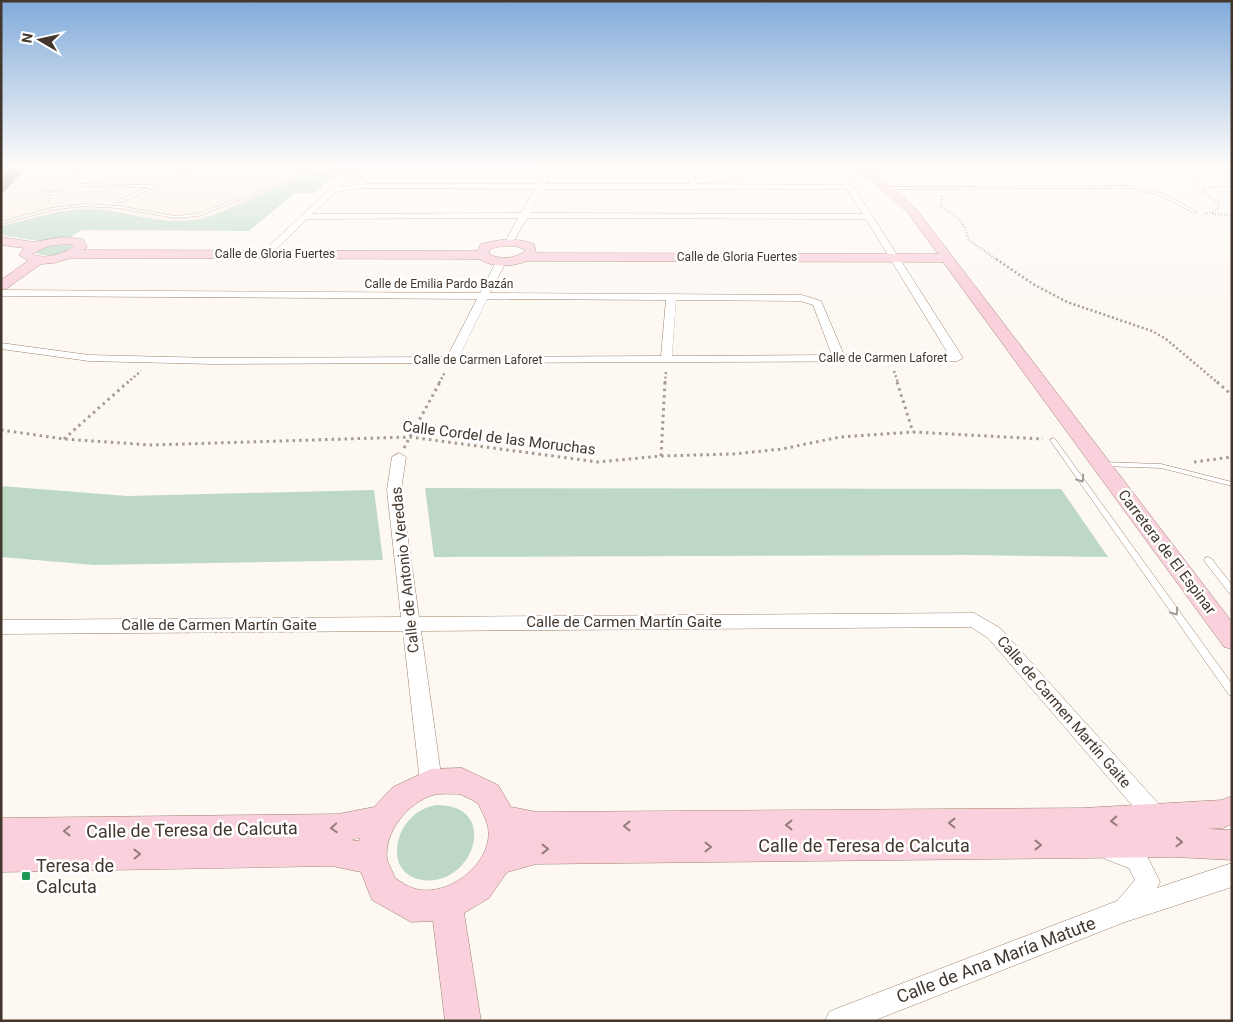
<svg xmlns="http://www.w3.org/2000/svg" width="1233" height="1022" font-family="Roboto,sans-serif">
  <rect width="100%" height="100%" fill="#fef8f3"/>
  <path fill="#fdeee1" d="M1,165H340L289,183L220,213L197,220L171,221L144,218L104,210L1,226Z"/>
  <path fill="#bdd9c6" d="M340,165H541L538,171L364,170L362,172C338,171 332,178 315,193H295L249,231L82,230L69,238L39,241L1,235V226C37,218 67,205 105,210C136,215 164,224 195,220C212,218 226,209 242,203C274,189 307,176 340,165Z
    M52,244H72L73,245C67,255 47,258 36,253V252Z
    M1,486L127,496L374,490L383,560L94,565L1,557Z
    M425,488L1061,489L1108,557L968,555L434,557Z
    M436,805C504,804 471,893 418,879C388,871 394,833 412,817C419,810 427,807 436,805Z"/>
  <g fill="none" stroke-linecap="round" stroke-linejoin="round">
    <defs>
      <path id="lane" d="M22,165H26L16,172L1,176V174L14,170Z
        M84,165H88L70,181L71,182L84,184L155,185L157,186L121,202H119V200L149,187L84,186L69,184L67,180Z
        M202,165H206L178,178L175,177Z
        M329,165H333L198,216L175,218L119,208L83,206L51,210L1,224V222L51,208L83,204L119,206L175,216L197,214Z
        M1131,186L1164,194L1197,212L1194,213L1162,196L1131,188L887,189L885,188L887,187Z
        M1053,438L1055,439L1232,684V696L1229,695L1050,440Z
        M1100,462L1161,464L1232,482V486L1161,468L1102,466L1099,464Z
        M1208,557L1211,558L1232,585V594L1229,593L1205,562L1204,560L1205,558Z"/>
      <path id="street" d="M549,165H556L545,184H689L686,167L689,165H697L694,168L696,184L844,185L836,171L827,165H835L843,170L963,358L957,361L213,364L89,361L1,349V343L89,355L213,358L447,357L477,299L1,296V290L480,293L496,262L501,259L506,262L490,293L802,295L821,301L844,355H949L866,219L527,218L513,242L509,245L505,242L518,218L307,219L269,256L266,257L261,254L343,176L364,178L367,184H538ZM348,180L359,182V183L353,186L341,187ZM361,188H362L535,189L521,213L312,214L336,192ZM543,189H847L863,214L530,213ZM487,299L666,300L661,356L459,357ZM676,300L801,301L813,305L832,355L672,356Z
        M399,453L406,457L401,490L419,617L974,613L1000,628L1166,812L1169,819L1166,826L1158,830L1150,826L988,638L971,627L421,631L442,782L438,789L431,792L424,789L420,782L403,631L1,634V620L401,617L387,490L392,457Z
        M1113,840L1145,852L1160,882L1157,888L1232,863V887L1125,922L873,1021H825L829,1012L838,1008L1117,901L1135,880L1129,868L1105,859L1102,851L1105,843Z"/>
      <path id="secondary" d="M848,165C869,162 900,195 916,209L1232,622V649L1224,647L943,262L527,261C512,267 493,268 479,259L71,258L54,263L41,264L6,289L1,290V280L28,261L19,255L24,248L1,245V237L34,242L63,237L83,239L87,247L84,250L477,251L481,244C501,239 514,237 534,244L536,253L938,254L908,213L883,190ZM69,244L75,246C63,254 45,260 32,254L48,246ZM503,246H515L524,249L525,251C515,259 500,260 489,254L490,249Z
        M462,768L498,785L511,807L537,812L1083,808L1222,800L1232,796V824L1223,828L1207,829L1232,830V860L1175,857L536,864L507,872L489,898L464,913L481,1021H445L433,921L411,922L372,900L361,872L332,866L1,872V818L338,814L374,807L393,787L431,769ZM460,794C465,797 472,799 477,803C480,806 482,812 484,816C506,856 444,907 406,885C400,881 395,880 393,873C391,869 388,863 387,859C384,831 408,803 433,795C441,793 451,794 460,794ZM360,838L359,841L351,840Z"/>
    </defs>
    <use href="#lane" stroke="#9e836a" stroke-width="1"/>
    <use href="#street" stroke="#9e836a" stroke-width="1"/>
    <use href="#secondary" stroke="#9e836a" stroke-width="1"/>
    <path stroke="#a49b93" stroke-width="2" stroke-dasharray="1 2" stroke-linecap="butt" d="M927,165L930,172L939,178
      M1188,165L1195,167L1186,170L1197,186L1219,204V207L1214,212L1203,214
      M39,190L51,192L49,201
      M1203,190L1202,188L1232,186
      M51,192L64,190
      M942,196L941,207L957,217L964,226L969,240L997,260
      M1212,214L1232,215"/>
    <path stroke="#a49b93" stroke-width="2.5" stroke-dasharray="2 2.5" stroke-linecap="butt" d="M996,259L1033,284L1067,302L1152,331L1166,339L1218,383
      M894,371L898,383
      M127,383L141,371
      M439,383L445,372
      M665,383L666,371"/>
    <path stroke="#a49b93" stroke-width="3" stroke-dasharray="2.5 4" stroke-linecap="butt" d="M897,382L913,432
      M1217,382L1232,395
      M1,430L64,439L151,445L410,437L598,462L661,456L733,454L782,449L840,437L913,432L1043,439
      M64,439L128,382
      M404,448L440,382
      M661,456L665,382
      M1194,462L1232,457"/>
    <use href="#lane" fill="#fff" fill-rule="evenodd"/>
    <use href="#street" fill="#fff" fill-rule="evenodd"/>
    <use href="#secondary" fill="#f9d0dc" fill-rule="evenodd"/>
  </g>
  <path fill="#9a7f76" d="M12,165H20L23,172L1,195V176Z"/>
  <path fill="#dcb6a8" stroke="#9a7f76" d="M1,165H12L1,176Z"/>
  <defs><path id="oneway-chevron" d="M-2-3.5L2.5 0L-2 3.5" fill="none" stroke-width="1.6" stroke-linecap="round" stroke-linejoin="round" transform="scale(1.25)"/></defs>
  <g stroke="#a19b96">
    <use href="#oneway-chevron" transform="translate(1081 479) rotate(55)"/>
    <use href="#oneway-chevron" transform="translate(1175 612) rotate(55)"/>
  </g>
  <g stroke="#957c7c">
    <use href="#oneway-chevron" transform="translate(1114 821) rotate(177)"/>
    <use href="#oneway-chevron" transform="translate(952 823) rotate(180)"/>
    <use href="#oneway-chevron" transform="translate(789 825) rotate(180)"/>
    <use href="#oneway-chevron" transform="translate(627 826) rotate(180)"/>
    <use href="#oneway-chevron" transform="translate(334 828) rotate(176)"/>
    <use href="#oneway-chevron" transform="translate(67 831) rotate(179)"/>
    <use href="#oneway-chevron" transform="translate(1179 842) rotate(2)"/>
    <use href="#oneway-chevron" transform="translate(1038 845)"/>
    <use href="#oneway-chevron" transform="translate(708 847)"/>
    <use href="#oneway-chevron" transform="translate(545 849)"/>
    <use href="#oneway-chevron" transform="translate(137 854) rotate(-1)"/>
  </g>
  <linearGradient id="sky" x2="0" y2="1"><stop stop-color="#81abda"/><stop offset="0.54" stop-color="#fffcfa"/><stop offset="1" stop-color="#fffcfa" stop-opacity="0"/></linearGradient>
  <rect width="1233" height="308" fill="url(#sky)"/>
  <rect fill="#1e9854" stroke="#fff" stroke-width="2" x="21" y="871" width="10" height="10" rx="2.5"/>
  <g text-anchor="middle" stroke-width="5" stroke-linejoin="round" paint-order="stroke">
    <g font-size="12" fill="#43372d" stroke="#fff">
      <text x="275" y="258">Calle de Gloria Fuertes</text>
      <text x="737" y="261">Calle de Gloria Fuertes</text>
      <text x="439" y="288">Calle de Emilia Pardo Bazán</text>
      <text x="883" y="362">Calle de Carmen Laforet</text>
      <text x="478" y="364">Calle de Carmen Laforet</text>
    </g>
    <g font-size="15" fill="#43372d" stroke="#fff">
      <text transform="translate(499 438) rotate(7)" y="5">Calle Cordel de las Moruchas</text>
      <text transform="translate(1167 552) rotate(53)" y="5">Carretera de El Espinar</text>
      <text transform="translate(405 570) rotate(-96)" y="5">Calle de Antonio Veredas</text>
      <text x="624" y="627">Calle de Carmen Martín Gaite</text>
      <text x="219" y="630">Calle de Carmen Martín Gaite</text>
      <text transform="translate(1064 712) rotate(49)" y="5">Calle de Carmen Martín Gaite</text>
    </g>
    <g font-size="18" fill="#43372d" stroke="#fff">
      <text transform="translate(192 830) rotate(-1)" y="6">Calle de Teresa de Calcuta</text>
      <text x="864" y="852">Calle de Teresa de Calcuta</text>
      <text transform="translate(996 960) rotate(-21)" y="6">Calle de Ana María Matute</text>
    </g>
    <g font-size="18" fill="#43372d" stroke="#fff" text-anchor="start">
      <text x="36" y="872">Teresa de<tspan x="36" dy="21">Calcuta</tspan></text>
    </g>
  </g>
  <rect width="1233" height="1022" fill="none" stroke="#43372d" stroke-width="5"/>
  <g transform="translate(40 40) rotate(279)" stroke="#ffffff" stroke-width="4" paint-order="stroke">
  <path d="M0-4L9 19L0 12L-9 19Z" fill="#43372d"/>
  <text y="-8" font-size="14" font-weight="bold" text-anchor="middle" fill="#43372d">N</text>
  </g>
</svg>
